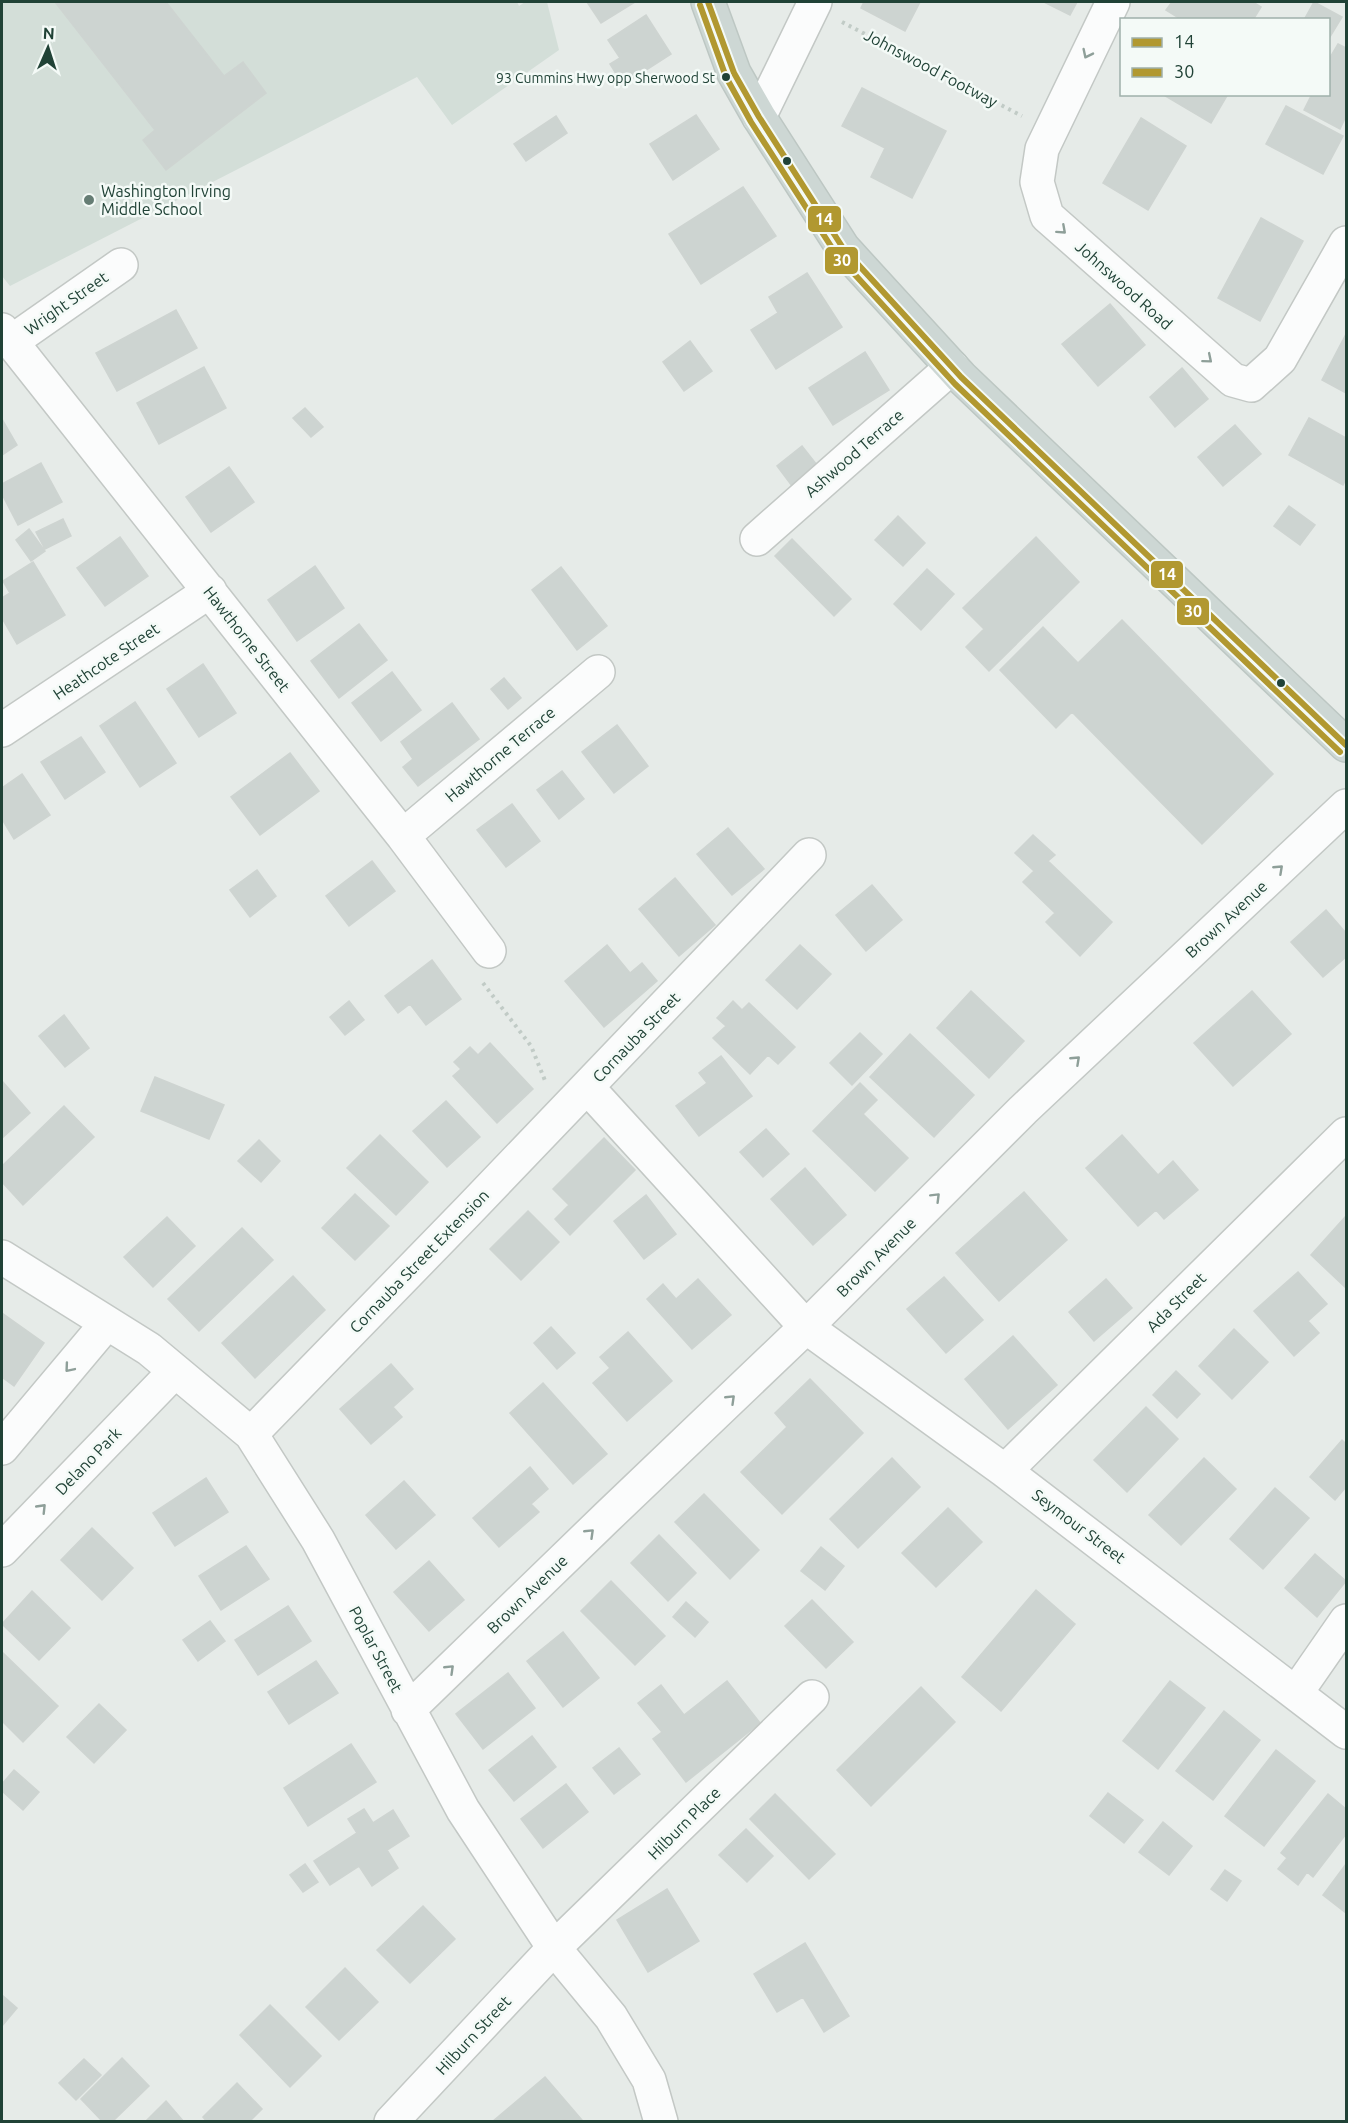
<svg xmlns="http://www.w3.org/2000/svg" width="1348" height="2123" font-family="Ubuntu,sans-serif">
  <rect width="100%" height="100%" fill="#e6ebe8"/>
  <path fill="#d3ded8" d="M2,2H517L519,6L525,2H547L559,50L452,125L417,77L10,286L2,276Z"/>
  <path fill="#cdd4d1" stroke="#ced4d1" stroke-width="1.5" d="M55,2H166L224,76L243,62L266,93L166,170L143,140L155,130Z
    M587,2H635L601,23Z
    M864,2H920L905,31L861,8Z
    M1044,2H1077L1070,15Z
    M1172,2H1253L1261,7L1253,20H1182L1166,10Z
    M1314,2L1342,17L1328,40V20H1304Z
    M646,15L671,54L623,85L610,64L620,58L608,40Z
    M1338,44L1346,48V116L1340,129L1304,110L1312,94H1328V61Z
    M862,88L946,131L912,198L871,177L885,148L842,126Z
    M1162,94H1228L1211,123Z
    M1286,106L1343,136L1323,174L1266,144Z
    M696,115L719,149L673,180L650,144Z
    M556,116L567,133L526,161L514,144Z
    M1141,118L1186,146L1148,210L1103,183Z
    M743,187L776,236L701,284L669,234Z
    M1261,218L1303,241L1260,321L1218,298Z
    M807,273L842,327L776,369L751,330L778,313L769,297Z
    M1110,304L1145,345L1098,386L1062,344Z
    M176,310L197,348L117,391L96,353Z
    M1346,334V393L1322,380Z
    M690,341L712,371L684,391L663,362Z
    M865,352L889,390L833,425L809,388Z
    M204,367L226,408L159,444L137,403Z
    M1182,368L1208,399L1175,427L1150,397Z
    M305,408L323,427L311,437L293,418Z
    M1309,418L1346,438V479L1343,485L1289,455Z
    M2,419L17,445L2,455Z
    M1235,425L1261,454L1223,486L1198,457Z
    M802,446L821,470L795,490L777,466Z
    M41,463L62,502L18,525L2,494V484Z
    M229,467L254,502L211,532L186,497Z
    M1289,506L1315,525L1300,545L1274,526Z
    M898,516L925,543L903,566L875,540Z
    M63,519L71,536L45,549L36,532Z
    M29,529L45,551L31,561L16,540Z
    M120,537L148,576L105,606L77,568Z
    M1036,537L1079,582L989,671L966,647L984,629L963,608Z
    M792,539L851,599L834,616L775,556Z
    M33,562L65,615L17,644L2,618V598L10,593L3,581Z
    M315,566L344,608L297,641L268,600Z
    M561,567L607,626L577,650L532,590Z
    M927,569L954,594L921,630L894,604Z
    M1122,620L1273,774L1202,844L1072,712L1056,728L1000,670L1043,627L1078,663Z
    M359,624L387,660L339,698L311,661Z
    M203,664L236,713L199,737L167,689Z
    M392,672L421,710L381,741L352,703Z
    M504,678L521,698L508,709L491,689Z
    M135,702L176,763L140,787L100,726Z
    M452,703L479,739L418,786L403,767L413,759L401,742Z
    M617,725L648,766L614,793L582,752Z
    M81,737L105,772L65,799L41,762Z
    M290,753L319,791L260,835L231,797Z
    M562,771L584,799L559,819L537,790Z
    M22,774L50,815L14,839L2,819V788Z
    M512,804L540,841L506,867L477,830Z
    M728,828L764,869L732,895L697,854Z
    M1033,835L1055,855L1048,861L1112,922L1080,956L1046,922L1055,913L1023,882L1034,871L1015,853Z
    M372,861L395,891L349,926L326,896Z
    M257,870L276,896L250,917L230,890Z
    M675,878L715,925L679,956L639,909Z
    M872,885L902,920L866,951L836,915Z
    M1326,910L1346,933V957L1323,977L1291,942Z
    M607,945L630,973L642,963L657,981L604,1027L565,981Z
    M800,945L831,974L797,1009L766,980Z
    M432,960L461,999L426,1025L410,1004L398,1013L385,996Z
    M971,991L1024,1041L989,1078L937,1028Z
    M1252,991L1291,1034L1233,1086L1194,1043Z
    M349,1001L364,1020L345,1035L330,1017Z
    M733,1001L742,1010L749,1003L795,1047L778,1064L768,1055L750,1074L713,1038L726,1026L717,1018Z
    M64,1015L89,1048L65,1067L39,1036Z
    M860,1033L882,1054L852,1085L830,1063Z
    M910,1034L974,1095L934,1137L870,1077Z
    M490,1043L533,1089L497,1123L453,1076L461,1069L454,1062L470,1047L478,1055Z
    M721,1056L752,1096L699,1136L676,1106L707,1083L699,1073Z
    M155,1077L224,1105L209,1139L141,1111Z
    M2,1081L30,1113L2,1138Z
    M860,1083L877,1100L863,1114L908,1158L875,1191L813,1131Z
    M446,1101L480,1137L447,1167L413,1131Z
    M64,1106L94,1137L23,1205L2,1182V1166Z
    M766,1129L789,1154L763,1177L740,1152Z
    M380,1135L428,1182L396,1215L347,1168Z
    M1122,1135L1158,1175L1173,1161L1198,1190L1164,1219L1156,1210L1138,1226L1086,1168Z
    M604,1138L635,1170L570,1235L555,1219L569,1205L553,1189Z
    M259,1140L280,1161L261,1182L238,1161Z
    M805,1168L846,1215L813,1245L771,1199Z
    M1024,1192L1067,1240L999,1301L956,1253Z
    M355,1194L389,1226L355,1260L322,1228Z
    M646,1195L676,1234L644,1259L614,1221Z
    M528,1211L559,1242L521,1280L490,1249Z
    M1346,1216V1288L1311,1255Z
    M167,1217L195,1246L153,1287L124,1257Z
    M242,1228L273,1260L199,1331L168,1299Z
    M1298,1272L1327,1304L1308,1321L1319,1333L1294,1356L1254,1311Z
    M293,1276L325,1310L255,1378L222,1343Z
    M944,1277L983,1320L946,1353L907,1309Z
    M698,1279L731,1315L692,1349L647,1299L663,1284L676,1299Z
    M1106,1279L1132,1308L1094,1341L1069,1312Z
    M2,1313L44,1343L14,1386L2,1377Z
    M551,1327L575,1353L557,1369L534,1343Z
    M1234,1329L1268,1362L1232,1399L1199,1366Z
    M628,1332L672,1381L627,1421L593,1383L610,1368L600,1357Z
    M1013,1336L1057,1385L1008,1429L965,1379Z
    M391,1364L413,1389L393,1407L402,1417L371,1444L340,1409Z
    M1176,1371L1200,1394L1177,1418L1153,1395Z
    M810,1379L863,1433L782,1514L741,1472L787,1427L775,1413Z
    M543,1383L607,1454L573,1484L510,1413Z
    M1146,1407L1178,1439L1127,1492L1094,1460Z
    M1342,1440L1346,1444V1487L1335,1500L1310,1477Z
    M892,1458L920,1487L858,1548L830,1519Z
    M1204,1458L1236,1489L1181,1545L1149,1515Z
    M530,1467L548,1489L531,1504L539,1512L499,1547L473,1518Z
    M206,1478L228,1512L175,1546L153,1513Z
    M404,1481L435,1515L396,1549L366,1515Z
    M1275,1488L1309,1518L1263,1569L1230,1539Z
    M704,1494L759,1550L730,1579L675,1522Z
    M948,1508L982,1542L936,1587L902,1553Z
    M92,1528L133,1568L102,1600L61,1560Z
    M659,1535L696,1573L668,1601L631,1563Z
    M246,1546L269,1579L221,1610L199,1576Z
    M821,1547L844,1566L825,1590L801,1571Z
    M1315,1554L1346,1581L1317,1617L1285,1588Z
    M429,1561L464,1600L429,1631L394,1592Z
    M611,1581L665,1636L635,1665L581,1611Z
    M1036,1590L1075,1624L1001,1711L962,1677Z
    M32,1591L70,1628L39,1660L2,1624Z
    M812,1600L853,1642L826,1668L785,1626Z
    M686,1602L708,1622L695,1637L673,1617Z
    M288,1606L311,1641L258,1675L235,1640Z
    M210,1621L225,1641L198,1661L183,1640Z
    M563,1632L599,1678L563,1707L527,1661Z
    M2,1652L58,1706L23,1742L2,1721Z
    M316,1661L338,1693L289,1724L268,1692Z
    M508,1673L535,1708L483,1749L456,1714Z
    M727,1681L760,1723L686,1782L653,1739L662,1732L638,1703L661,1685L684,1715Z
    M1170,1681L1205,1708L1158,1769L1123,1741Z
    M921,1687L955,1722L871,1806L837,1770Z
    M99,1704L126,1730L94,1763L67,1737Z
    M1224,1711L1260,1740L1213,1800L1176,1771Z
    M532,1736L556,1767L514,1801L489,1770Z
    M351,1744L376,1782L308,1826L284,1788Z
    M619,1748L640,1774L614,1794L593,1768Z
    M1276,1750L1315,1781L1264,1846L1225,1816Z
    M14,1770L39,1792L23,1810L2,1791V1784Z
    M566,1784L588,1812L543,1848L521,1819Z
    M1108,1793L1143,1820L1124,1843L1090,1816Z
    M775,1794L835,1854L809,1879L750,1819Z
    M1328,1794L1346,1809V1834L1313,1877L1307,1872L1298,1885L1278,1869L1287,1858L1281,1853Z
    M364,1809L373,1823L393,1810L409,1836L387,1850L398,1868L372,1886L359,1866L330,1885L314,1861L357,1833L348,1819Z
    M1163,1822L1192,1846L1169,1875L1139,1852Z
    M746,1829L773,1856L747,1882L719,1855Z
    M305,1864L318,1882L303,1892L290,1875Z
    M1346,1864V1913L1323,1895Z
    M1225,1870L1241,1881L1227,1901L1211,1889Z
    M667,1889L699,1941L648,1972L617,1920Z
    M423,1906L455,1939L410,1983L377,1950Z
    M805,1943L849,2016L824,2032L803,1997L777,2012L754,1974Z
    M345,1968L378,2002L339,2040L306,2007Z
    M2,1995L17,2008L2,2026Z
    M270,2005L321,2056L290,2087L240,2035Z
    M122,2058L149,2086L112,2122H103L81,2099Z
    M84,2059L101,2075L76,2100L59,2083Z
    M545,2077L582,2120L492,2122Z
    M237,2083L262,2109L249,2122H207L203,2117Z
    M166,2101L184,2122H145Z"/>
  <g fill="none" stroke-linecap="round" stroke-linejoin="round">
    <defs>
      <path id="minor" d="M1113,2L1042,149L1037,182L1047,216L1233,380L1251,385L1280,359L1346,243
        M759,117L815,2
        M2,330L403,836L489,951
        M11,342L121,265
        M757,539L952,367
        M2,730L210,591
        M403,836L598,672
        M587,1087L806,1327L1005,1471L1346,1732
        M2,1257L149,1349L251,1434L318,1540L463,1810L554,1948L611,2017L649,2080L661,2122
        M251,1434L468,1211L809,855
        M2,1448L107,1323
        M1005,1471L1346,1134
        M2,1550L175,1371
        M1296,1693L1346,1621
        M408,1710L606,1518L806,1327L1023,1110L1346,806
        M391,2122L554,1948L812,1697"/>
      <path id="major" d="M708,2L734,73L759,117L843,248L961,377L1346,745"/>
    </defs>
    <use href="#minor" stroke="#c3c8c5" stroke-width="36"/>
    <use href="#major" stroke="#bdc7c3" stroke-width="36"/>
    <path stroke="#c1cbc6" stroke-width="4" stroke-dasharray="3 4.5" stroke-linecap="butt" d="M842,22L1022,116
      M483,983L531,1046L546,1083"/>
    <use href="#minor" stroke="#fbfcfc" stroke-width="33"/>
    <use href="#major" stroke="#cdd7d4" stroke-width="33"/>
    <defs>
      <path id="bus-1" d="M708,2L734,73L759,117L843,248L961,377L1346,745"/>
      <path id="bus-2" d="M700,5L726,77L751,122L836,254L955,384L1340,752"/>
    </defs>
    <use href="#bus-1" stroke="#f4faf7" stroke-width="10"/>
    <use href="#bus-2" stroke="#f4faf7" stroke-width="10"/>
    <use href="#bus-1" stroke="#b19830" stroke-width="6"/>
    <use href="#bus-2" stroke="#b19830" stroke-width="6"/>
  </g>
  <defs><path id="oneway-chevron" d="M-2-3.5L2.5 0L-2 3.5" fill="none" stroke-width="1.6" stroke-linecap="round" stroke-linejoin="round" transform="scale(1.5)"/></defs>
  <g stroke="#8e9f99">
    <use href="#oneway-chevron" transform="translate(1087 54) rotate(116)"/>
    <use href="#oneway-chevron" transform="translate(1062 230) rotate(42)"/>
    <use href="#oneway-chevron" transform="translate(1208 359) rotate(40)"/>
    <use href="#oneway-chevron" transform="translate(1279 869) rotate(-43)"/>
    <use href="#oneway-chevron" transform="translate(1076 1060) rotate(-43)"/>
    <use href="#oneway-chevron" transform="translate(936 1197) rotate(-45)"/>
    <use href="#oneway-chevron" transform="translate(69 1368) rotate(130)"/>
    <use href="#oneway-chevron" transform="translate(731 1399) rotate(-44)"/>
    <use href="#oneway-chevron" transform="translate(42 1508) rotate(-46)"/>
    <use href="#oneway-chevron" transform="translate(590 1533) rotate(-44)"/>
    <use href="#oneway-chevron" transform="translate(450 1669) rotate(-44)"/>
  </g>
  <g fill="#204236" stroke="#f4faf7" stroke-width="2">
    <circle cx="726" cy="77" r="5"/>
    <circle cx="787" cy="161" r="5"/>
    <circle cx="1281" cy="683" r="5"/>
  </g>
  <circle fill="#657d74" stroke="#f4faf7" stroke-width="2" cx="89" cy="200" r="6"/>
  <g text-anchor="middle" stroke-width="5" stroke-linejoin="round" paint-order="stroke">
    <g font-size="14" fill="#204236" stroke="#f4faf7" text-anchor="end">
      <text x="715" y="83">93 Cummins Hwy opp Sherwood St</text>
    </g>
    <g font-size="16" fill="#204236" stroke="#f4faf7">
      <text transform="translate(931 68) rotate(28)" y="6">Johnswood Footway</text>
      <text transform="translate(1124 285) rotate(42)" y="6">Johnswood Road</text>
      <text transform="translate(66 303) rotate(-35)" y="6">Wright Street</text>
      <text transform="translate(854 453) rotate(-41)" y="6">Ashwood Terrace</text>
      <text transform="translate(247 639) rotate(52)" y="6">Hawthorne Street</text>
      <text transform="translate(106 661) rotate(-34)" y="6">Heathcote Street</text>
      <text transform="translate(500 754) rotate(-40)" y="6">Hawthorne Terrace</text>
      <text transform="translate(1226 919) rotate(-43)" y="6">Brown Avenue</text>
      <text transform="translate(636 1037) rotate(-46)" y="6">Cornauba Street</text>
      <text transform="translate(876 1257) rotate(-45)" y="6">Brown Avenue</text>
      <text transform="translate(419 1261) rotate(-46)" y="6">Cornauba Street Extension</text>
      <text transform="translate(1176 1302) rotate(-45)" y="6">Ada Street</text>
      <text transform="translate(88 1461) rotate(-46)" y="6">Delano Park</text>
      <text transform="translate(1079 1526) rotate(37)" y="6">Seymour Street</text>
      <text transform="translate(527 1594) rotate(-44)" y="6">Brown Avenue</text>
      <text transform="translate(376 1649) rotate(62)" y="6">Poplar Street</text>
      <text transform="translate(684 1823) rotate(-45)" y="6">Hilburn Place</text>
      <text transform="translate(473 2035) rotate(-47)" y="6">Hilburn Street</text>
    </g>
    <g font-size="16" fill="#204236" stroke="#f4faf7" text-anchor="start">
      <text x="101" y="197">Washington Irving<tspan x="101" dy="18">Middle School</tspan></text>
    </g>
  </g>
  <g stroke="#f4faf7" stroke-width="2">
    <rect x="807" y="205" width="35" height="28" rx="6" fill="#b19830"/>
    <rect x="824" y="246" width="35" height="29" rx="6" fill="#b19830"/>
    <rect x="1150" y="560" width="34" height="29" rx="6" fill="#b19830"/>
    <rect x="1176" y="597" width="34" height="29" rx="6" fill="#b19830"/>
  </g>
  <g font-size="16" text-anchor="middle" font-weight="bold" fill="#fff">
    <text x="824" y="225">14</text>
    <text x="842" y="266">30</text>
    <text x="1167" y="580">14</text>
    <text x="1193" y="617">30</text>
  </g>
  <rect width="1348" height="2123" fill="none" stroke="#204236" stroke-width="6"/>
  <rect x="1120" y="18" width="210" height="78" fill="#f4faf7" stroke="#9fb0aa" stroke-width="1.5"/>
  <rect x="1132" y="38" width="30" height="9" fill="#b19830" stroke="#9fb0aa" stroke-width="1.5"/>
  <text x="1174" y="48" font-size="18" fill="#204236">14</text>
  <rect x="1132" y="68" width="30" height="9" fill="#b19830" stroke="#9fb0aa" stroke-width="1.5"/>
  <text x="1174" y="78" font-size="18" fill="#204236">30</text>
  <g transform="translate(48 48) rotate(3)" stroke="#f4faf7" stroke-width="4.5" paint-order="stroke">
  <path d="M0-4.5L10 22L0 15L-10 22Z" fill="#204236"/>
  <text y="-9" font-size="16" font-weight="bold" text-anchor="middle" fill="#204236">N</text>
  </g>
</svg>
